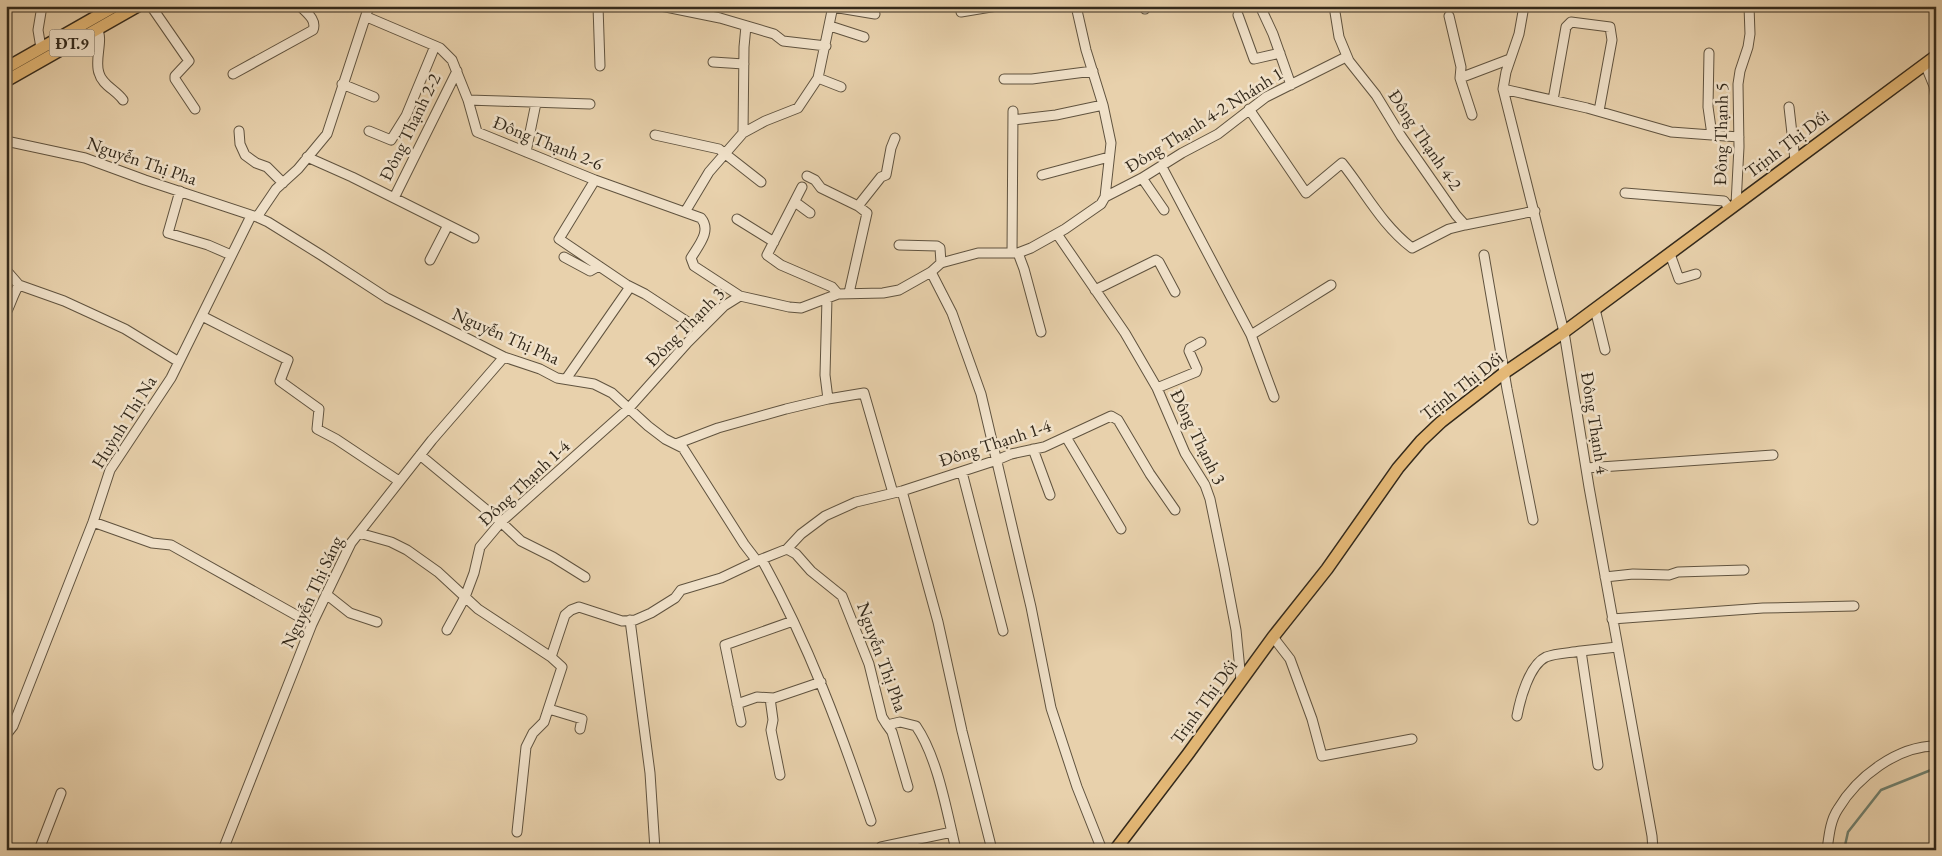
<svg xmlns="http://www.w3.org/2000/svg" width="1942" height="856" font-family="'EB Garamond',serif">
  <rect width="100%" height="100%" fill="#e8d1ac"/>
  <filter id="stains"><feTurbulence type="fractalNoise" baseFrequency=".004" numOctaves="4"/><feColorMatrix values="0 0 0 0 .2 0 0 0 0 .09 0 0 0 0 .02 0 0 0 .5 -.17"/></filter>
  <radialGradient id="worn" r=".72"><stop offset=".6" stop-color="#630" stop-opacity="0"/><stop offset="1" stop-color="#630" stop-opacity=".3"/></radialGradient>
  <g fill="none" stroke-linecap="round" stroke-linejoin="round">
    <path stroke="#707f6d" stroke-width="2.5" d="M1844,850L1848,832L1881,790L1936,768"/>
    <defs>
      <path id="minor" d="M151,6L189,61L175,76V79L195,109
        M598,6L600,66
        M661,6L720,18L774,34L783,41L826,46
        M1145,6V9
        M1260,6L1273,34L1291,85
        M1334,6L1339,37L1349,61L1376,95L1401,136L1456,215L1465,225L1535,211
        M1524,6L1519,34L1506,72L1503,89L1564,332L1589,487L1652,836L1653,850
        M833,7L875,14
        M961,12L997,6
        M1238,15L1254,59L1280,53
        M1449,16L1461,67L1460,78L1472,115
        M367,17L440,48L452,60L468,100L477,132L595,180L701,218C712,231 698,246 691,258L694,266L740,296
        M830,26L864,37
        M97,29C104,39 94,60 99,73C102,85 116,90 123,100
        M41,48L38,30L42,6
        M1709,53L1708,107L1712,135
        M713,62L744,64
        M1925,64L1934,86L1936,98
        M233,74L313,30C317,20 307,13 300,6
        M818,78L841,87
        M1460,78L1510,59
        M1004,79H1032L1093,71
        M342,84L374,97
        M1503,89L1587,108L1671,132L1739,137
        M468,100L590,104
        M1553,100L1566,27L1571,22L1610,27L1612,40L1599,111
        M1789,107L1795,160
        M1249,109L1306,193L1342,163C1366,193 1381,224 1412,248L1449,229L1465,225
        M1013,120L1056,115L1103,105
        M239,131L240,144L245,155L256,163L267,167L283,183
        M369,131L391,140L406,116L435,46
        M743,133L744,47L746,26
        M655,135L719,149L761,182
        M6,141L85,158L145,180L257,217L268,222L321,255L387,298L504,357L540,369L557,378L594,384L612,393L648,426L665,439L683,448L744,544L757,561L787,549L796,554L811,571L842,596L869,664L882,717L887,725L900,722L916,726C938,758 947,813 956,850
        M526,152L536,103
        M307,157L352,177L474,238
        M1162,167L1251,335L1274,397
        M1042,175L1109,157
        M807,176L815,180L821,188L858,206L867,213L849,293
        M1142,178L1164,210
        M595,180L559,239L627,285L645,294L700,330
        M802,187L767,255L781,265L832,287L838,294
        M180,191L168,233L208,245L231,255
        M1625,193L1724,201L1730,209
        M1105,197L1142,178L1182,153L1218,134L1266,97L1346,57
        M394,198L457,71
        M795,202L810,213
        M1736,204L1739,147L1738,84L1740,71L1748,47L1750,34L1749,6
        M858,206L881,177L886,175L891,148L895,138
        M685,212L709,172L743,133L765,121L798,108L818,78L833,6
        M257,217L276,189L298,169L327,134L369,6
        M737,219L774,242
        M1057,234L1125,333L1157,388L1185,453L1205,485L1210,499L1224,567L1236,630L1241,680
        M899,245L937,246L940,248L941,263
        M1012,253L1013,111
        M1018,253L1024,269L1041,332
        M1670,254L1679,279L1696,274
        M1484,255L1507,389L1533,520
        M564,257L590,271L599,266
        M430,260L448,225
        M6,270L19,285L64,301L125,329L179,362
        M931,272L952,313L981,394L1031,607L1051,708L1077,787L1102,850
        M1095,290L1156,260L1159,262L1175,292
        M827,298L825,375L828,399
        M1595,309L1605,350
        M6,313C11,304 13,294 19,285
        M202,316L288,360L280,381L319,409L317,429L336,439L399,481
        M1251,335L1331,285
        M566,379L630,287
        M1157,388L1196,372L1197,369L1189,351L1190,348L1201,342
        M1066,437L1121,529
        M676,444L718,428L786,409L828,399L864,393L893,493
        M1033,449L1050,495
        M420,455L501,522L521,541L553,557L585,577
        M1586,468L1773,455
        M962,472L1003,631
        M902,491L938,622L962,731L992,850
        M93,522L152,543L171,545L312,624
        M359,533L391,542L407,550L438,572L478,609L551,657L565,615L571,610L579,607L622,621L635,620L651,613L675,598L681,590L721,578L757,561
        M787,549L801,534L825,516L856,502L902,491L997,460L1011,454L1044,447L1111,416L1118,420L1150,474L1175,510
        M762,560C808,643 841,731 871,821
        M1605,577L1633,574L1669,575L1678,572L1744,570
        M326,594L350,613L377,622
        M1612,619L1763,608L1854,606
        M630,620L650,773L655,850
        M447,630L465,597L474,573L480,547L501,522L629,408L688,342L724,306L740,296L789,307L801,308L838,294L883,293L899,290L931,272L941,263L978,253H1018L1031,248L1065,229L1101,204L1105,197L1111,143L1103,105L1086,50L1076,6
        M1273,637L1290,659L1312,719L1322,756L1412,739
        M770,698L773,720L771,730L780,775
        M737,704L757,697L774,698L821,682
        M549,709L582,719L580,729
        M1517,716C1520,700 1529,665 1546,657C1556,653 1570,653 1581,651
        M741,722L725,645L793,621
        M887,725L892,732L908,787
        M6,735L13,726L93,522L110,470L171,378L251,216
        M1598,765L1581,651L1617,647
        M517,832L526,747L533,733L544,722L562,667L551,657
        M881,847L952,832
        M39,850L61,793
        M223,850L312,624L351,543L432,440L504,357
        M1827,850C1829,836 1830,821 1838,809C1857,777 1897,746 1936,746"/>
      <path id="major" d="M6,68L115,6
        M6,81L138,6
        M1115,850L1188,754L1273,637L1327,569L1398,468L1421,441L1441,422L1504,373L1564,332L1936,56"/>
    </defs>
    <use href="#minor" stroke="#60533f" stroke-width="11"/>
    <use href="#major" stroke="#33291b" stroke-width="14"/>
    <use href="#minor" stroke="#f0e1c9" stroke-width="9"/>
    <use href="#major" stroke="#e4b876" stroke-width="11"/>
  </g>
  <g text-anchor="middle" stroke-width="5" stroke-linejoin="round" paint-order="stroke">
    <rect fill="#f0e1c9" stroke="#6c604f" stroke-width="1" x="49.5" y="29.5" width="45" height="27" rx="4"/>
    <g font-size="16" font-weight="bold" fill="#33291b">
      <text x="72" y="49">ĐT.9</text>
    </g>
    <g font-size="18" fill="#33291b" stroke="#f0e1c9">
      <text transform="translate(1204 120) rotate(-32)" y="6">Đông Thạnh 4-2 Nhánh 1</text>
      <text transform="translate(410 127) rotate(-64)" y="6">Đông Thạnh 2-2</text>
      <text transform="translate(1721 134) rotate(-89)" y="6">Đông Thạnh 5</text>
      <text transform="translate(1425 140) rotate(56)" y="6">Đông Thạnh 4-2</text>
      <text transform="translate(548 143) rotate(22)" y="6">Đông Thạnh 2-6</text>
      <text transform="translate(1787 144) rotate(-37)" y="6">Trịnh Thị Dối</text>
      <text transform="translate(142 161) rotate(19)" y="6">Nguyễn Thị Pha</text>
      <text transform="translate(685 327) rotate(-45)" y="6">Đông Thạnh 3</text>
      <text transform="translate(506 336) rotate(24)" y="6">Nguyễn Thị Pha</text>
      <text transform="translate(1462 386) rotate(-38)" y="6">Trịnh Thị Dối</text>
      <text transform="translate(124 422) rotate(-58)" y="6">Huỳnh Thị Na</text>
      <text transform="translate(1595 423) rotate(81)" y="6">Đông Thạnh 4</text>
      <text transform="translate(1198 437) rotate(64)" y="6">Đông Thạnh 3</text>
      <text transform="translate(995 443) rotate(-18)" y="6">Đông Thạnh 1-4</text>
      <text transform="translate(524 483) rotate(-43)" y="6">Đông Thạnh 1-4</text>
      <text transform="translate(312 592) rotate(-65)" y="6">Nguyễn Thị Sáng</text>
      <text transform="translate(882 657) rotate(70)" y="6">Nguyễn Thị Pha</text>
      <text transform="translate(1204 702) rotate(-54)" y="6">Trịnh Thị Dối</text>
    </g>
  </g>
  <rect width="1942" height="856" fill="none" stroke="#e8d1ac" stroke-width="25"/>
  <rect x="8" y="8" width="1927" height="841" fill="none" stroke="#33291b" stroke-width="2.5"/>
  <rect x="12" y="12" width="1917" height="831" fill="none" stroke="#33291b"/>
  <rect width="100%" height="100%" filter="url(#stains)"/>
  <rect width="100%" height="100%" fill="url(#worn)"/>
</svg>
